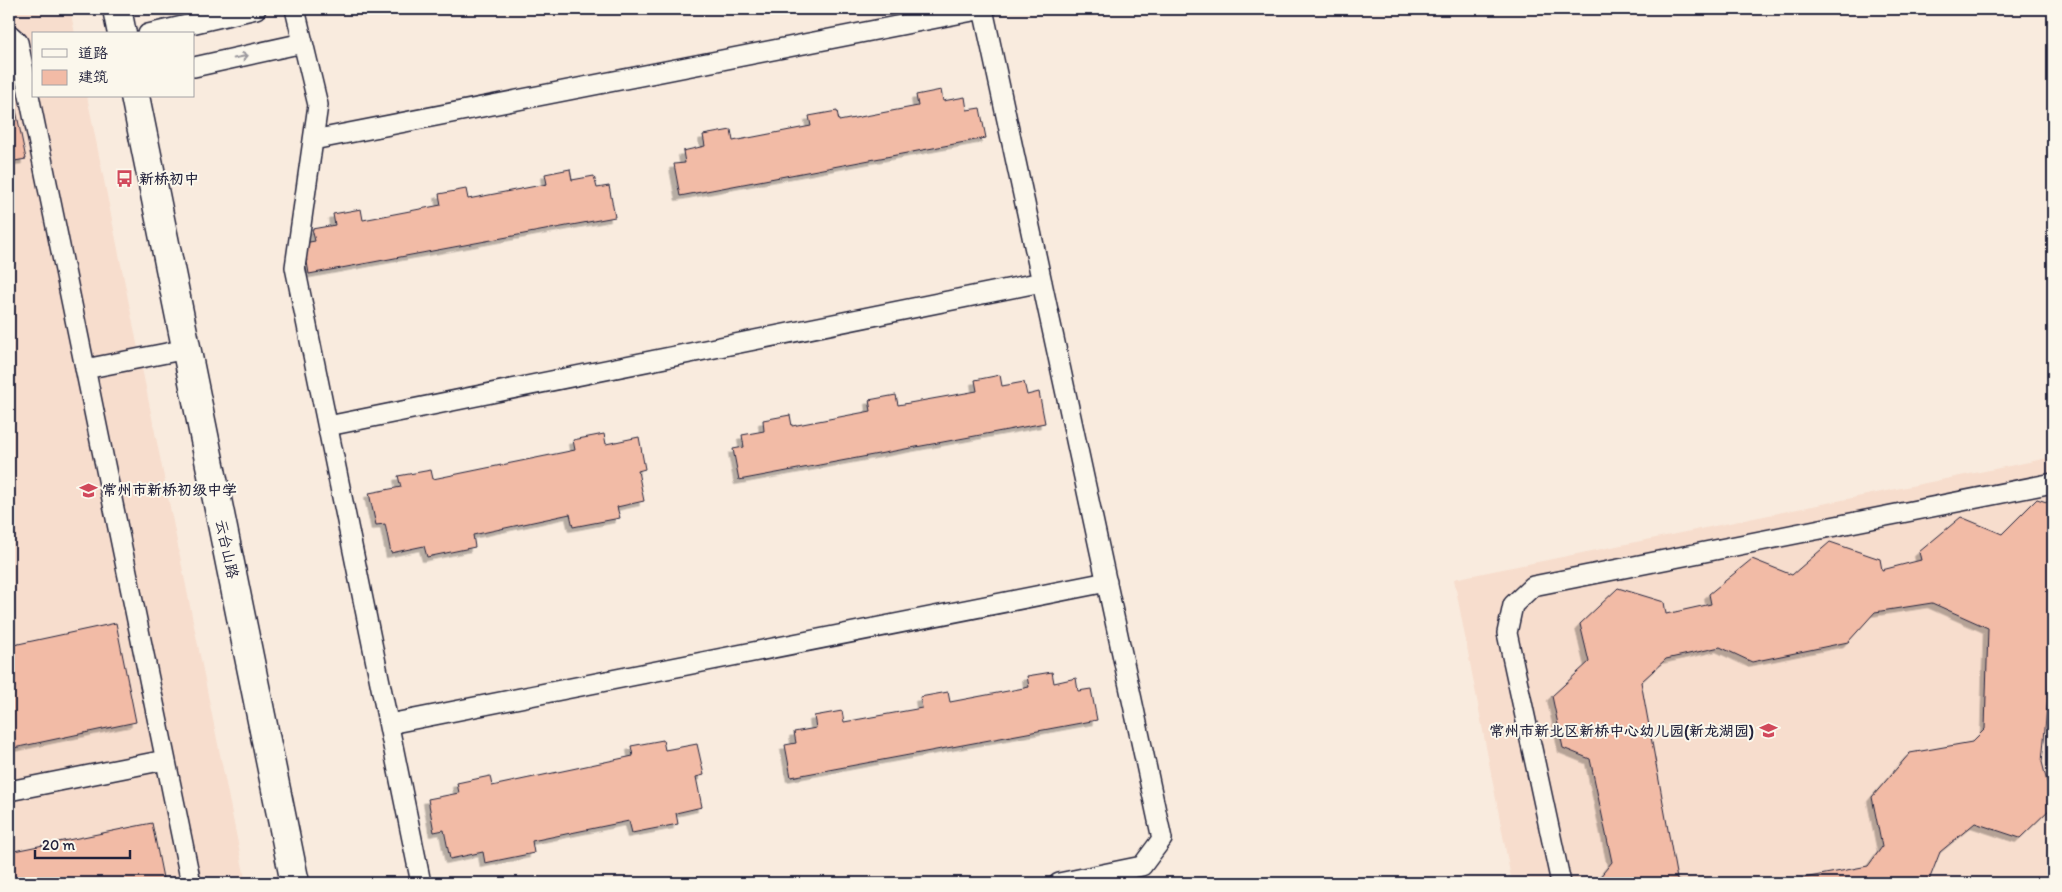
<svg xmlns="http://www.w3.org/2000/svg" width="2062" height="892" font-family="Itim,'LXGW WenKai TC',sans-serif">
  <defs>
    <filter id="shadow"><feDropShadow dx="-4.5" dy="4.5" stdDeviation="0" flood-color="#0004"/></filter>
  </defs>
  <rect width="100%" height="100%" fill="#f9ebde"/>
  <filter id="ink" filterUnits="userSpaceOnUse"><feTurbulence type="fractalNoise" baseFrequency=".02" numOctaves="2"/><feDisplacementMap in="SourceGraphic" scale="10" xChannelSelector="R" yChannelSelector="G"/><feConvolveMatrix kernelMatrix="1 2 1 2 8 2 1 2 1" color-interpolation-filters="sRGB"/></filter>
  <g filter="url(#ink)">
    <path fill="#f7ddcd" d="M9,9H70L75,34H34V96H87L246,883H9Z
      M2053,457V883H1512L1454,579Z"/>
    <path fill="#f2bba6" stroke="#22223b" filter="url(#shadow)" d="M9,76L26,159L9,162Z
      M941,90L943,101L965,97L967,110L980,108L986,138L680,196L674,164L685,163L683,151L705,146L703,135L731,130L733,141L811,126L809,116L837,111L839,121L918,106L916,95Z
      M570,169L572,180L594,176L597,188L609,186L615,217L309,274L304,243L315,241L312,229L335,225L333,214L361,209L363,220L441,205L439,194L466,189L468,199L547,184L545,174Z
      M1000,375L1002,386L1024,382L1027,395L1039,392L1045,423L739,480L733,449L744,447L742,435L764,431L763,420L790,415L792,426L871,411L869,400L896,395L898,405L977,391L975,380Z
      M604,434L606,444L639,437L645,469L638,471L644,501L617,507L620,518L573,527L570,514L473,535L475,547L427,557L424,546L391,553L385,524L376,525L369,493L401,487L398,476L431,470L433,479L575,450L573,440Z
      M2037,499L2053,504V640L2042,762L2053,806L2020,838L1975,823L1940,852L1928,883H1777L1868,866L1882,847L1872,797L1910,753L1972,742L1985,729L1988,628L1932,603L1875,612L1848,642L1752,662L1720,647L1666,659L1641,682L1677,879L1682,883H1595L1612,862L1590,759L1563,748L1552,696L1589,662L1580,624L1618,588L1664,602L1666,614L1711,604L1709,594L1752,559L1792,575L1830,542L1880,559L1882,570L1921,560L1919,552L1961,517L2002,534Z
      M116,623L136,722L9,749V646Z
      M1052,672L1054,683L1076,678L1078,691L1091,689L1097,720L791,777L785,745L796,743L794,732L816,728L814,716L842,711L844,722L922,708L920,697L948,692L950,702L1029,687L1027,676Z
      M663,740L665,750L697,744L704,775L696,777L702,807L676,813L678,824L632,833L629,821L532,841L534,853L485,863L483,852L450,859L444,830L434,832L428,799L459,793L457,783L490,776L492,786L633,756L631,746Z
      M152,823L164,883H9V852Z"/>
    <g fill="none" stroke-linecap="round" stroke-linejoin="round">
      <defs>
        <path id="lane" d="M295,9L318,105L295,267L421,883
          M983,9L1162,839L1142,866L1059,883
          M9,34L18,42L191,883
          M148,34L256,9
          M194,67L303,43
          M313,140L983,9
          M85,369L187,349
          M328,426L1042,282
          M389,724L1107,582
          M9,791L165,760
          M1561,883L1507,633L1513,605L1533,586L2053,483"/>
        <path id="secondary" d="M117,9L122,34
          M135,96L295,883"/>
      </defs>
      <use href="#lane" stroke="#22223b" stroke-width="22"/>
      <use href="#secondary" stroke="#22223b" stroke-width="31"/>
      <use href="#lane" stroke="#fbf7ec" stroke-width="19"/>
      <use href="#secondary" stroke="#fbf7ec" stroke-width="28"/>
    </g>
    <defs><path id="oneway-shaft" d="M-6 0H5M1.5-3L5.5 0L1.5 3" fill="none" stroke-width="1.6" stroke-linecap="round" stroke-linejoin="round" transform="scale(1.25)"/></defs>
    <use stroke="#99979c" href="#oneway-shaft" transform="translate(241 57) rotate(-12)"/>
  </g>
  <defs>
    <symbol id="bus-bare" viewBox="-9 -9 18 18"><path d="M-5-6H5V4H4V6H2V4H-2V6H-4V4H-5ZM-3.5-4V0h7V-4ZM-3.5 1.2v1.5H-2V1.2ZM2 1.2v1.5H3.5V1.2Z" fill="#d1495b" stroke="#fbf7ec" stroke-width="2.5" paint-order="stroke"/></symbol>
    <symbol id="school-bare" viewBox="-9 -9 18 18"><path d="M0-5L7-2L0 1L-7-2ZM-4 1L0 2.5L4 1V4Q0 6-4 4Z" fill="#d1495b" stroke="#fbf7ec" stroke-width="2.5" paint-order="stroke"/></symbol>
  </defs>
  <g fill-rule="evenodd">
    <use href="#bus-bare" x="112" y="166" width="25" height="25"/>
    <use href="#school-bare" x="76" y="478" width="25" height="25"/>
    <use href="#school-bare" x="1756" y="718" width="25" height="25"/>
  </g>
  <g text-anchor="middle" stroke-width="4" stroke-linejoin="round" paint-order="stroke">
    <g font-size="15" font-weight="bold" fill="#22223b" stroke="#fbf7ec" text-anchor="start">
      <text x="139" y="184">新桥初中</text>
      <text x="102" y="495">常州市新桥初级中学</text>
      <text x="1754" y="736" text-anchor="end">常州市新北区新桥中心幼儿园(新龙湖园)</text>
    </g>
    <g font-size="15" fill="#22223b" stroke="#fbf7ec">
      <text transform="translate(227 549) rotate(78)" y="5">云台山路</text>
    </g>
  </g>
  <rect width="2062" height="892" fill="none" stroke="#fbf7ec" stroke-width="30"/>
  <rect x="15" y="15" width="2032" height="862" fill="none" stroke="#22223b" stroke-width="2" filter="url(#ink)"/>
  <rect x="32" y="32" width="162" height="65" fill="#fbf7ec" stroke="#a4a2a5"/>
  <rect x="42" y="49" width="25" height="8" fill="#fbf7ec" stroke="#a4a2a5"/>
  <text x="78" y="58" font-size="15" fill="#22223b">道路</text>
  <rect x="42" y="70" width="25" height="15" fill="#f2bba6" stroke="#a4a2a5"/>
  <text x="78" y="82" font-size="15" fill="#22223b">建筑</text>
  <path d="M35 850v8h95v-8" fill="none" stroke="#22223b" stroke-width="2.5"/>
  <text x="42" y="850" font-size="15" fill="#22223b" stroke="#fbf7ec" stroke-width="4" paint-order="stroke">20 m</text>
</svg>
